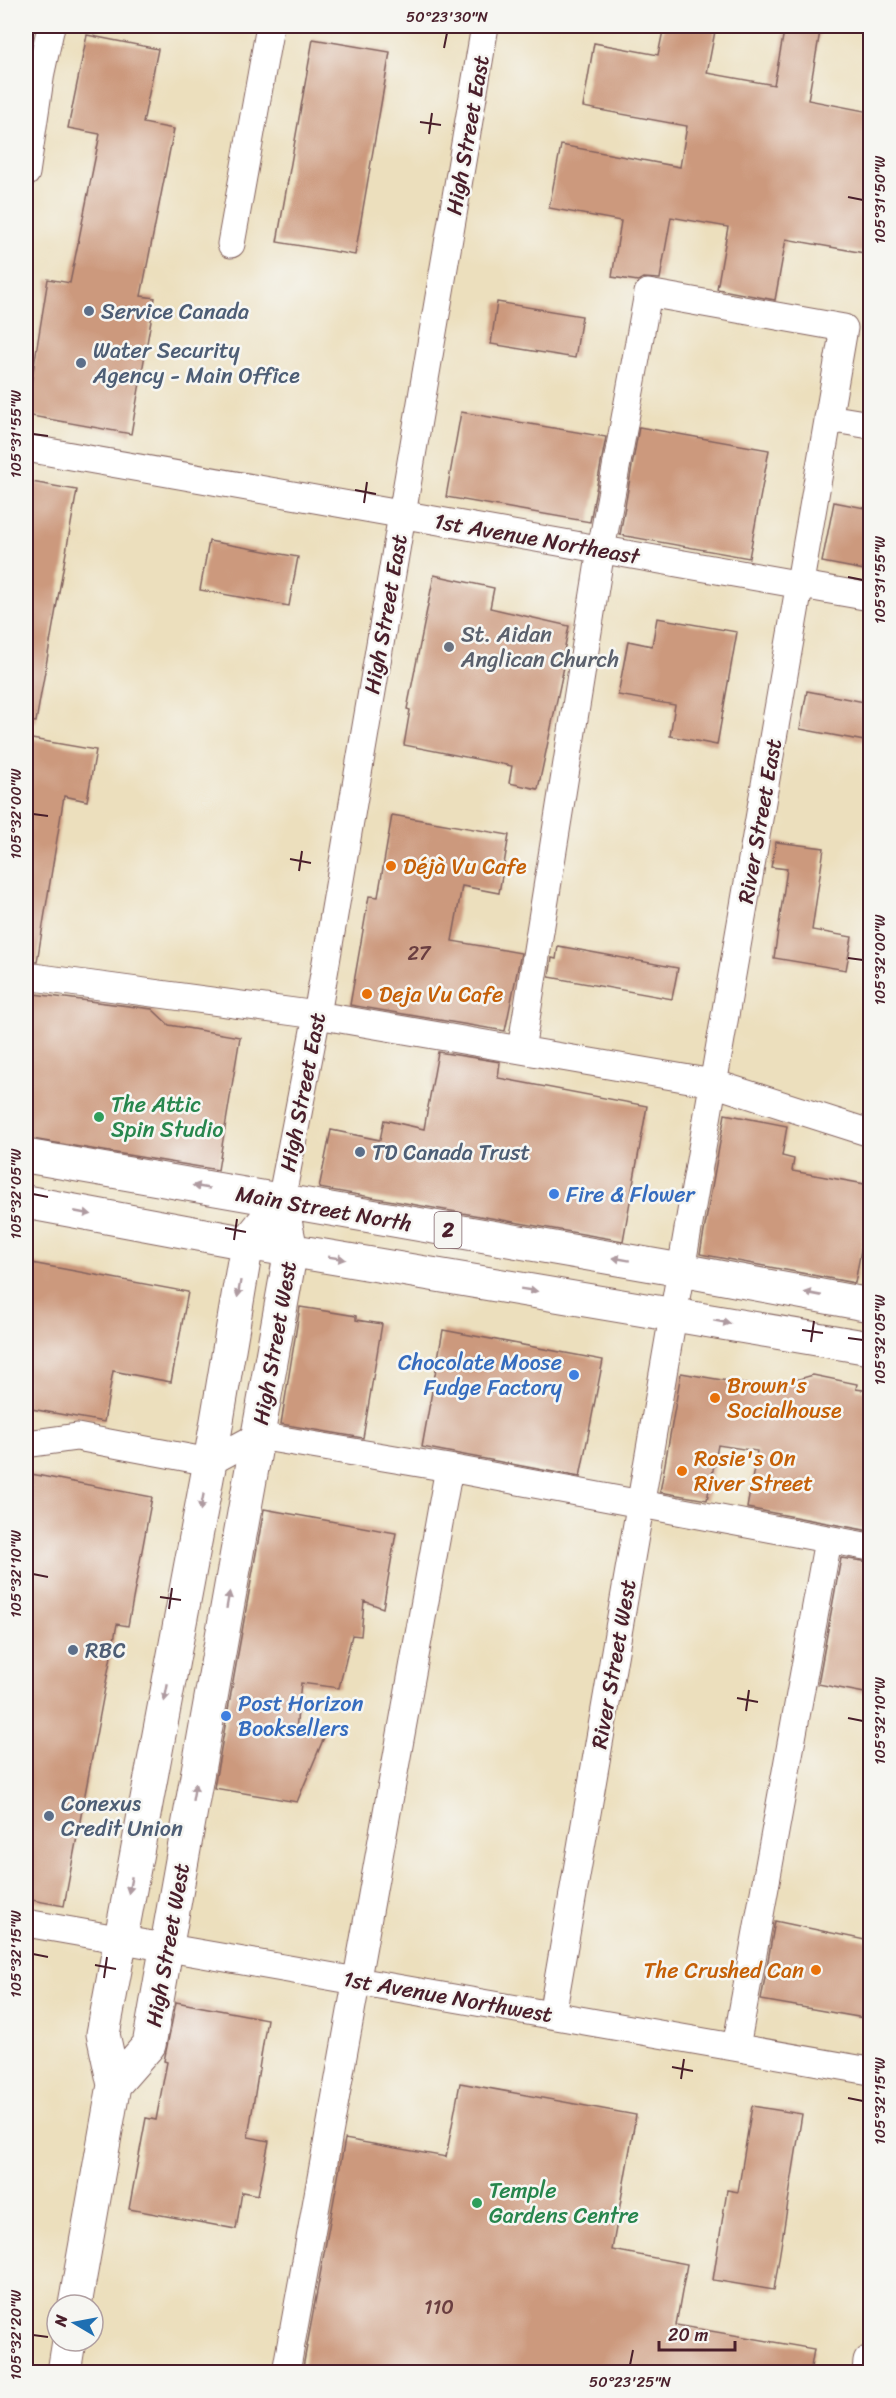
<svg xmlns="http://www.w3.org/2000/svg" width="896" height="2398" font-family="Sriracha,sans-serif">
  <rect width="100%" height="100%" fill="#f6f6f2"/>
  <filter id="ink" filterUnits="userSpaceOnUse"><feTurbulence type="fractalNoise" baseFrequency=".0167" numOctaves="2"/><feDisplacementMap in="SourceGraphic" scale="12" xChannelSelector="R" yChannelSelector="G"/><feConvolveMatrix kernelMatrix="1 2 1 2 8 2 1 2 1" color-interpolation-filters="sRGB"/></filter>
  <filter id="wash" filterUnits="userSpaceOnUse"><feTurbulence type="fractalNoise" baseFrequency=".008" numOctaves="4" result="noise"/><feDisplacementMap in="SourceGraphic" scale="24" xChannelSelector="R" yChannelSelector="G"/><feGaussianBlur stdDeviation="1.35" result="paint"/><feColorMatrix in="noise" values="0 0 0 0 0 0 0 0 0 0 0 0 0 0 0 0 0 1.4 0 .05"/><feComposite in="paint" operator="in"/></filter>
  <g filter="url(#wash)">
    <rect width="100%" height="100%" fill="#ecdfbd"/>
    <g id="blocks">
      <path fill="#cc997d" d="M664,26H716L707,73L774,85L785,26H821L808,100L870,112V254L786,239L775,300L717,289L728,227L671,217L660,279L643,278L638,281L612,277L621,221L549,208L561,145L680,167L687,126L583,107L594,43L658,55Z
        M87,35L158,49L143,123L174,129L141,296L155,298L131,434L26,415L48,279L70,283L100,134L68,128Z
        M313,39L390,52L355,255L277,242Z
        M497,302L582,316L575,358L491,344Z
        M461,412L606,437L590,522L446,497Z
        M639,427L769,450L749,558L620,535Z
        M26,481L77,490L36,722L26,721Z
        M834,502L870,509V571L822,562Z
        M209,541L298,557L289,606L200,590Z
        M434,575L494,588L490,608L569,626L562,661L565,662L538,789L509,783L512,766L404,745L410,710L407,709Z
        M657,618L737,632L717,745L670,736L675,705L618,695L628,641L652,646Z
        M807,691L870,703V742L800,729Z
        M26,738L96,750L87,801L64,796L37,962L26,961Z
        M392,815L509,835L499,893L462,886L452,941L521,953L505,1031L350,1005L369,896L378,897Z
        M776,842L824,848L812,930L852,937L846,970L774,958L787,869L771,867Z
        M558,946L678,968L672,999L549,977L552,958L556,959Z
        M26,993L152,1009L169,1025L240,1037L218,1170L26,1138Z
        M438,1052L500,1062L498,1078L647,1106L623,1241L319,1188L331,1130L380,1140L384,1120L424,1129Z
        M725,1114L787,1126L782,1156L794,1159L792,1171L870,1185V1200L855,1283L700,1254Z
        M26,1262L188,1292L171,1382L113,1371L104,1422L26,1408Z
        M300,1307L356,1316V1320L382,1324L363,1438L281,1424Z
        M443,1330L603,1360L580,1477L422,1447Z
        M681,1373L768,1388L813,1375L857,1384L856,1389L870,1391V1531L747,1508L757,1451L718,1445L707,1500L660,1492Z
        M26,1473L152,1497L128,1626L117,1624L64,1906L26,1899Z
        M264,1509L396,1533L383,1608L364,1601L361,1636L352,1635L339,1688L301,1683L296,1730L325,1735L297,1802L214,1788Z
        M841,1558L870,1562V1694L818,1684Z
        M775,1921L870,1941V2019L761,2000Z
        M176,2002L267,2019L248,2137L269,2141L258,2195L242,2192L236,2229L129,2209L146,2118L156,2120L167,2062L164,2061Z
        M460,2083L636,2115L612,2250L687,2264L676,2325L814,2349L810,2373H302L345,2139L446,2157Z
        M752,2106L802,2114L774,2290L713,2280L727,2190L738,2192Z"/>
    </g>
  </g>
  <g filter="url(#ink)">
    <use href="#blocks" fill-opacity="0" stroke="#83625e" stroke-width="1.5"/>
    <g fill="none" stroke-linecap="round" stroke-linejoin="round">
      <defs>
        <path id="minor" d="M26,173L41,72L51,26
          M231,244L270,26
          M828,418L870,425
          M26,448L870,597
          M26,976L317,1015L713,1083L870,1133
          M521,1050L601,550L648,293L844,328L552,2015
          M281,1201L317,1015L485,26
          M26,1444L77,1437L210,1462L258,1436L449,1468L870,1547
          M26,1923L870,2071
          M736,2047L828,1540
          M286,2372L449,1468"/>
        <path id="major" d="M26,1156L681,1270L870,1305
          M26,1202L247,1243L870,1348
          M114,2085L149,2045L291,1250L281,1201
          M75,2305L114,2085L103,2034L210,1462L247,1243L281,1201
          M64,2372L69,2341
          M869,2372L870,2362"/>
      </defs>
      <use href="#minor" stroke="#83625e" stroke-width="29"/>
      <use href="#major" stroke="#83625e" stroke-width="35"/>
      <use href="#minor" stroke="#fff" stroke-width="27"/>
      <use href="#major" stroke="#fff" stroke-width="33"/>
    </g>
    <defs><path id="oneway-solid" d="M-6-.8H1V-3.2L6.5 0L1 3.2V.8H-6Z" transform="scale(1.5)"/></defs>
    <g fill="#ae9aa0">
      <use href="#oneway-solid" transform="translate(201 1187) rotate(-170)"/>
      <use href="#oneway-solid" transform="translate(83 1213) rotate(11)"/>
      <use href="#oneway-solid" transform="translate(337 1258) rotate(9)"/>
      <use href="#oneway-solid" transform="translate(621 1259) rotate(-170)"/>
      <use href="#oneway-solid" transform="translate(239 1289) rotate(100)"/>
      <use href="#oneway-solid" transform="translate(529 1290) rotate(9)"/>
      <use href="#oneway-solid" transform="translate(813 1294) rotate(-169)"/>
      <use href="#oneway-solid" transform="translate(722 1322) rotate(10)"/>
      <use href="#oneway-solid" transform="translate(202 1502) rotate(101)"/>
      <use href="#oneway-solid" transform="translate(228 1600) rotate(-80)"/>
      <use href="#oneway-solid" transform="translate(166 1693) rotate(101)"/>
      <use href="#oneway-solid" transform="translate(194 1792) rotate(-80)"/>
      <use href="#oneway-solid" transform="translate(130 1885) rotate(101)"/>
    </g>
  </g>
  <path fill="none" stroke="#4a1f2b" stroke-width="2" d="M444,48L447,33M420,122L441,125M429,134L432,113M848,197L863,200M33,434L48,436M355,490L376,494M364,503L367,482M848,577L863,580M33,814L48,816M290,859L311,863M299,871L302,851M848,958L863,960M33,1194L48,1197M225,1228L246,1232M234,1240L237,1219M802,1330L823,1333M848,1338L863,1340M811,1342L814,1321M33,1574L48,1577M160,1597L181,1600M169,1609L172,1588M737,1698L758,1702M746,1711L749,1690M848,1718L863,1721M33,1954L48,1957M95,1965L116,1969M104,1978L107,1957M672,2067L693,2071M681,2079L684,2059M848,2098L863,2101M33,2335L48,2337M630,2365L633,2350"/>
  <g fill="#5c6f8a" stroke="#f6f6f2" stroke-width="2">
    <circle cx="89" cy="311" r="6"/>
    <circle cx="81" cy="363" r="6"/>
    <circle cx="360" cy="1152" r="6"/>
    <circle cx="73" cy="1650" r="6"/>
    <circle cx="49" cy="1816" r="6"/>
  </g>
  <circle fill="#6b7280" stroke="#f6f6f2" stroke-width="2" cx="449" cy="647" r="6"/>
  <g fill="#e8710a" stroke="#f6f6f2" stroke-width="2">
    <circle cx="391" cy="866" r="6"/>
    <circle cx="367" cy="994" r="6"/>
    <circle cx="715" cy="1398" r="6"/>
    <circle cx="682" cy="1471" r="6"/>
    <circle cx="816" cy="1970" r="6"/>
  </g>
  <g fill="#2e9e5b" stroke="#f6f6f2" stroke-width="2">
    <circle cx="99" cy="1117" r="6"/>
    <circle cx="477" cy="2203" r="6"/>
  </g>
  <g fill="#3f7fe0" stroke="#f6f6f2" stroke-width="2">
    <circle cx="554" cy="1194" r="6"/>
    <circle cx="574" cy="1375" r="6"/>
    <circle cx="226" cy="1716" r="6"/>
  </g>
  <g text-anchor="middle" stroke-width="5" stroke-linejoin="round" paint-order="stroke">
    <g font-size="20" fill="#6a3e40">
      <text x="419" y="960">27</text>
      <text x="439" y="2314">110</text>
    </g>
    <rect fill="#f6f6f2" stroke="#7e6067" stroke-width="1.5" x="434.5" y="1212" width="27" height="36" rx="4.5"/>
    <g font-size="21" font-weight="bold" fill="#4a1f2b">
      <text x="448" y="1237">2</text>
    </g>
    <g font-size="22" fill="#4a1f2b" stroke="#f6f6f2">
      <text transform="translate(467 135) rotate(-80)" y="8">High Street East</text>
      <text transform="translate(537 538) rotate(10)" y="8">1st Avenue Northeast</text>
      <text transform="translate(385 614) rotate(-80)" y="8">High Street East</text>
      <text transform="translate(759 821) rotate(-80)" y="8">River Street East</text>
      <text transform="translate(302 1092) rotate(-79)" y="8">High Street East</text>
      <text transform="translate(324 1208) rotate(10)" y="8">Main Street North</text>
      <text transform="translate(274 1343) rotate(-80)" y="8">High Street West</text>
      <text transform="translate(613 1664) rotate(-80)" y="8">River Street West</text>
      <text transform="translate(167 1945) rotate(-80)" y="8">High Street West</text>
      <text transform="translate(448 1996) rotate(10)" y="8">1st Avenue Northwest</text>
    </g>
    <g font-size="22" fill="#4e5e75" stroke="#f6f6f2" text-anchor="start">
      <text x="101" y="319">Service Canada</text>
      <text x="93" y="358">Water Security<tspan x="93" dy="25">Agency - Main Office</tspan></text>
      <text x="372" y="1160">TD Canada Trust</text>
      <text x="85" y="1658">RBC</text>
      <text x="61" y="1811">Conexus<tspan x="61" dy="25">Credit Union</tspan></text>
    </g>
    <g font-size="22" fill="#5b616d" stroke="#f6f6f2" text-anchor="start">
      <text x="461" y="642">St. Aidan<tspan x="461" dy="25">Anglican Church</tspan></text>
    </g>
    <g font-size="22" fill="#c56008" stroke="#f6f6f2" text-anchor="start">
      <text x="403" y="874">Déjà Vu Cafe</text>
      <text x="379" y="1002">Deja Vu Cafe</text>
      <text x="727" y="1393">Brown's<tspan x="727" dy="25">Socialhouse</tspan></text>
      <text x="694" y="1466">Rosie's On<tspan x="694" dy="25">River Street</tspan></text>
      <text x="804" y="1978" text-anchor="end">The Crushed Can</text>
    </g>
    <g font-size="22" fill="#27864d" stroke="#f6f6f2" text-anchor="start">
      <text x="111" y="1112">The Attic<tspan x="111" dy="25">Spin Studio</tspan></text>
      <text x="489" y="2198">Temple<tspan x="489" dy="25">Gardens Centre</tspan></text>
    </g>
    <g font-size="22" fill="#366cbe" stroke="#f6f6f2" text-anchor="start">
      <text x="566" y="1202">Fire &amp; Flower</text>
      <text x="562" y="1370" text-anchor="end">Chocolate Moose<tspan x="562" dy="25">Fudge Factory</tspan></text>
      <text x="238" y="1711">Post Horizon<tspan x="238" dy="25">Booksellers</tspan></text>
    </g>
  </g>
  <rect width="896" height="2398" fill="none" stroke="#f6f6f2" stroke-width="66"/>
  <g transform="translate(75 2323) rotate(280)"><circle r="28" fill="#f6f6f2" stroke="#b1a0a2" stroke-width="1.5"/>
  <path d="M0-4.5L10 22L0 15L-10 22Z" fill="#1f6fb2"/>
  <text y="-9" font-size="16" font-weight="bold" text-anchor="middle" fill="#4a1f2b">N</text>
  </g>
  <path d="M659 2341v9h76v-9" fill="none" stroke="#4a1f2b" stroke-width="3"/>
  <text x="668" y="2341" font-size="18" fill="#4a1f2b" stroke="#f6f6f2" stroke-width="4.5" paint-order="stroke">20 m</text>
  <rect x="33" y="33" width="830" height="2332" fill="none" stroke="#4a1f2b" stroke-width="2"/>
  <g font-size="15" text-anchor="middle" fill="#4a1f2b">
    <text x="447" y="22">50°23'30"N</text>
    <text transform="translate(880 200) rotate(-90)" y="5">105°31'50"W</text>
    <text transform="translate(16 434) rotate(-90)" y="5">105°31'55"W</text>
    <text transform="translate(880 580) rotate(-90)" y="5">105°31'55"W</text>
    <text transform="translate(16 814) rotate(-90)" y="5">105°32'00"W</text>
    <text transform="translate(880 960) rotate(-90)" y="5">105°32'00"W</text>
    <text transform="translate(16 1194) rotate(-90)" y="5">105°32'05"W</text>
    <text transform="translate(880 1340) rotate(-90)" y="5">105°32'05"W</text>
    <text transform="translate(16 1574) rotate(-90)" y="5">105°32'10"W</text>
    <text transform="translate(880 1721) rotate(-90)" y="5">105°32'10"W</text>
    <text transform="translate(16 1954) rotate(-90)" y="5">105°32'15"W</text>
    <text transform="translate(880 2101) rotate(-90)" y="5">105°32'15"W</text>
    <text transform="translate(16 2335) rotate(-90)" y="5">105°32'20"W</text>
    <text x="630" y="2387">50°23'25"N</text>
  </g>
</svg>
